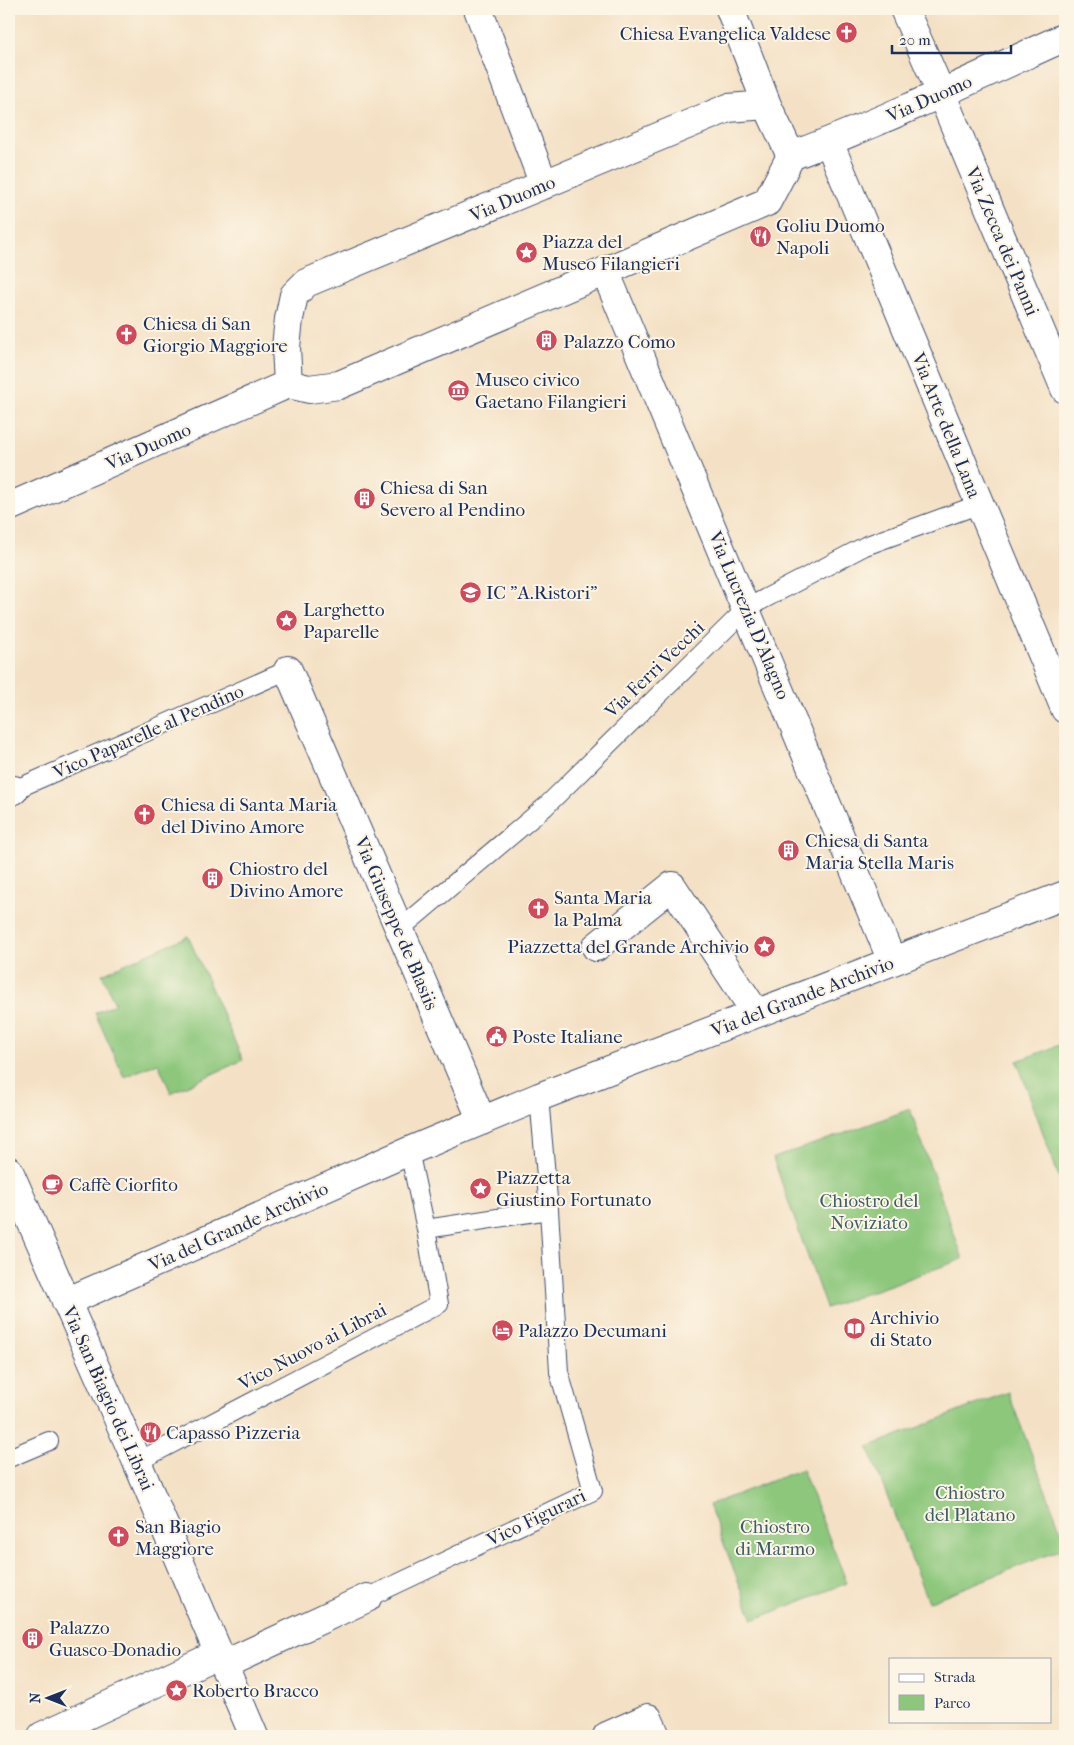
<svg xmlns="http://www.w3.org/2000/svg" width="1074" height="1745" font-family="'IM FELL French Canon',serif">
  <rect width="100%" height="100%" fill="#fcf5e5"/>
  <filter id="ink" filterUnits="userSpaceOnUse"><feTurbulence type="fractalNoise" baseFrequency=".02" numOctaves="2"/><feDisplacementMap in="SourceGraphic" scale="10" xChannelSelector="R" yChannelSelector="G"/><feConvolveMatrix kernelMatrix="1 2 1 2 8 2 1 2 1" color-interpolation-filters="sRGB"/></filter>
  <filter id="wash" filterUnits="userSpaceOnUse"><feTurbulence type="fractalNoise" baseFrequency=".0096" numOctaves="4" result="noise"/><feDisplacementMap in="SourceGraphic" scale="20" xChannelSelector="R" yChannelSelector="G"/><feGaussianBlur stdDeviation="1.12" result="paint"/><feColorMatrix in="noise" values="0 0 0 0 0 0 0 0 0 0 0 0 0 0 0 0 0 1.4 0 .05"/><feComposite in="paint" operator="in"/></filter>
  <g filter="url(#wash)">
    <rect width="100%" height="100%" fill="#f4e1c5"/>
    <path fill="#8cc77c" stroke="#547b6d" d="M188,936L243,1060L171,1093L158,1063L124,1077L95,1013L115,1004L102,974Z
      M1065,1043V1194L1017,1061Z
      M910,1109L963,1259L826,1308L773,1158L840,1135Z
      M1008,1392L1065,1541V1548L928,1602L868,1447Z
      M802,1469L847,1583L753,1620L709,1505Z"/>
  </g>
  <g filter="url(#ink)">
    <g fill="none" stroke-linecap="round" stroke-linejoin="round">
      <defs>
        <path id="service" d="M14,790L288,670
          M399,930L545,807L747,608L865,546L980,504
          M426,1229L549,1210L539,1097
          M9,1458L49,1441
          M137,1462L439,1304L426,1229L409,1151
          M367,1598L593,1491L559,1372L549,1210"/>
        <path id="pedestrian" d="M9,792L14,790
          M596,947L672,886L756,1013
          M137,1462L254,1736
          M223,1665L367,1598
          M42,1736L218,1654
          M607,1736L648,1718L656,1736"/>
        <path id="minor" d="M478,9L544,185
          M730,9L767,105L791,156
          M904,9L941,93L1065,389
          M829,142L1065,709
          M605,271L892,961
          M288,384L286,347L289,319L294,295L306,283L728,108L767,105
          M9,507L288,384L309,389L339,385L767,202L791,156C884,121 975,78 1065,37
          M288,670L482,1121
          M9,1171L137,1462
          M66,1302L409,1151L539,1097L1065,895"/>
      </defs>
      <use href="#service" stroke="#3c4a6d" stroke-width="20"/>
      <use href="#pedestrian" stroke="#3c4a6d" stroke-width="30"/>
      <use href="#minor" stroke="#3c4a6d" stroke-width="30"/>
      <use href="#service" stroke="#fff" stroke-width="18"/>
      <use href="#pedestrian" stroke="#fff" stroke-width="28"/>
      <use href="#minor" stroke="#fff" stroke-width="28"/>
    </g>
  </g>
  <defs>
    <symbol id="church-disc" viewBox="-11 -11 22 22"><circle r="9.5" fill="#d1495b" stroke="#fcf5e5"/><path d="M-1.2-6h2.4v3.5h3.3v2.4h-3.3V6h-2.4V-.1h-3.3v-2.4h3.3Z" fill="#fff"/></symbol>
    <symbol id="restaurant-disc" viewBox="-11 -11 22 22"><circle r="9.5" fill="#d1495b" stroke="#fcf5e5"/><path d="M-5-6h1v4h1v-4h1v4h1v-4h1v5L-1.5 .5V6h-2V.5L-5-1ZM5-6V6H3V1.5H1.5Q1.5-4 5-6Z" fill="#fff"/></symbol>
    <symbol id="sight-disc" viewBox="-11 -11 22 22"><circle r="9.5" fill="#d1495b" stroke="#fcf5e5"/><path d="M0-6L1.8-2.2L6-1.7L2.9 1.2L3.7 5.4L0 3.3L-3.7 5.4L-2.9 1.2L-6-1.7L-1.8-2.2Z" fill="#fff"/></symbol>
    <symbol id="building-disc" viewBox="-11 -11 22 22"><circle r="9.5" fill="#d1495b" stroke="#fcf5e5"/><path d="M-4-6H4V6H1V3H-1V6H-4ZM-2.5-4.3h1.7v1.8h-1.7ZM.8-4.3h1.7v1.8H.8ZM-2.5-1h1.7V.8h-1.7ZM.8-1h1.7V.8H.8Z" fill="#fff"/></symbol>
    <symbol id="museum-disc" viewBox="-11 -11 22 22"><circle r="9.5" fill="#d1495b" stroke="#fcf5e5"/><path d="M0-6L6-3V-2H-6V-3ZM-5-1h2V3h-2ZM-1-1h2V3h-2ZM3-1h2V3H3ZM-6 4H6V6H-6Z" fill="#fff"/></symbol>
    <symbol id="school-disc" viewBox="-11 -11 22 22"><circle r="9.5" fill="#d1495b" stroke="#fcf5e5"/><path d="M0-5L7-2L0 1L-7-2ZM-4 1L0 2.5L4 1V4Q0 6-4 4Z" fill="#fff"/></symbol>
    <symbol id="civic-disc" viewBox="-11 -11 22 22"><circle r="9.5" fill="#d1495b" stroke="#fcf5e5"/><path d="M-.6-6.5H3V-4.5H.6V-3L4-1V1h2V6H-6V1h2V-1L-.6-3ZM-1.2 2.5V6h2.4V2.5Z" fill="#fff"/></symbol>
    <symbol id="cafe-disc" viewBox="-11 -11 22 22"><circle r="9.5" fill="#d1495b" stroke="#fcf5e5"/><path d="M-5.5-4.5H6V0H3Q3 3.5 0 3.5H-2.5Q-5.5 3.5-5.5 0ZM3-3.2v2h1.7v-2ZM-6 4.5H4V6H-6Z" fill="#fff"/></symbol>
    <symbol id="library-disc" viewBox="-11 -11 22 22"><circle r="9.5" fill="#d1495b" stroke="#fcf5e5"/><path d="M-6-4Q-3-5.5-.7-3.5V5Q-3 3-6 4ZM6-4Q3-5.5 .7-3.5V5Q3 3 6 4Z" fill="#fff"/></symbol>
    <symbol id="hotel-disc" viewBox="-11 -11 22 22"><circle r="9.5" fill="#d1495b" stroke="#fcf5e5"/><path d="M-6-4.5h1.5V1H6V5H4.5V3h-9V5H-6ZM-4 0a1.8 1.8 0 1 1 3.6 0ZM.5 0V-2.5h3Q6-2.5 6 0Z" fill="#fff"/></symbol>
  </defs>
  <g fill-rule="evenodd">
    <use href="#church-disc" x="834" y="20" width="25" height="25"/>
    <use href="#restaurant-disc" x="748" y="224" width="25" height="25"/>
    <use href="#sight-disc" x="514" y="240" width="25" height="25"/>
    <use href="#church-disc" x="114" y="322" width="25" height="25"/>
    <use href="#building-disc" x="534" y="328" width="25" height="25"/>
    <use href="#museum-disc" x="446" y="378" width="25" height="25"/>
    <use href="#building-disc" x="352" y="486" width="25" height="25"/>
    <use href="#school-disc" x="458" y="580" width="25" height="25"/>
    <use href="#sight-disc" x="274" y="608" width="25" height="25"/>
    <use href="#church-disc" x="132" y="802" width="25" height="25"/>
    <use href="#building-disc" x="776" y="838" width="25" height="25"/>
    <use href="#building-disc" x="200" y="866" width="25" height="25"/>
    <use href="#church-disc" x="526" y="896" width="25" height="25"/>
    <use href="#sight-disc" x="752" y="934" width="25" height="25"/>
    <use href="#civic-disc" x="484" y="1024" width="25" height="25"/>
    <use href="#cafe-disc" x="40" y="1172" width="25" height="25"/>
    <use href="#sight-disc" x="468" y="1176" width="25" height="25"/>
    <use href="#library-disc" x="842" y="1316" width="25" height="25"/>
    <use href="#hotel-disc" x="490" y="1318" width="25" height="25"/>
    <use href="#restaurant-disc" x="138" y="1420" width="25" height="25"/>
    <use href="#church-disc" x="106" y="1524" width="25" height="25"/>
    <use href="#building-disc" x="20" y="1626" width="25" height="25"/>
    <use href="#sight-disc" x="164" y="1678" width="25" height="25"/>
  </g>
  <g text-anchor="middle" stroke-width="4" stroke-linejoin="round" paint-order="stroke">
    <g font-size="19" fill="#1b2f5e" stroke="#fcf5e5" text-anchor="start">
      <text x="831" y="40" text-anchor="end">Chiesa Evangelica Valdese</text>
      <text x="776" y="232">Goliu Duomo<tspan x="776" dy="22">Napoli</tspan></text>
      <text x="542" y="248">Piazza del<tspan x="542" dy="22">Museo Filangieri</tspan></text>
      <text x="143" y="330">Chiesa di San<tspan x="143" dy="22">Giorgio Maggiore</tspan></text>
      <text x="563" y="348">Palazzo Como</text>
      <text x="475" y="386">Museo civico<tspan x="475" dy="22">Gaetano Filangieri</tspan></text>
      <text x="380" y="494">Chiesa di San<tspan x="380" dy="22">Severo al Pendino</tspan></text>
      <text x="486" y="599">IC "A.Ristori"</text>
      <text x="303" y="616">Larghetto<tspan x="303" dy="22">Paparelle</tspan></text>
      <text x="161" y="811">Chiesa di Santa Maria<tspan x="161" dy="22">del Divino Amore</tspan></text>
      <text x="805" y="847">Chiesa di Santa<tspan x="805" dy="22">Maria Stella Maris</tspan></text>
      <text x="229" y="875">Chiostro del<tspan x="229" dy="22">Divino Amore</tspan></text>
      <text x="554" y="904">Santa Maria<tspan x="554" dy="22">la Palma</tspan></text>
      <text x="749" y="953" text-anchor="end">Piazzetta del Grande Archivio</text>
      <text x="512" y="1043">Poste Italiane</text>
      <text x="496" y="1184">Piazzetta<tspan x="496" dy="22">Giustino Fortunato</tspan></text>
      <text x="69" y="1191">Caffè Ciorfito</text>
      <text x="870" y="1324">Archivio<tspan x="870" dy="22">di Stato</tspan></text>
      <text x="518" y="1337">Palazzo Decumani</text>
      <text x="166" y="1439">Capasso Pizzeria</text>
      <text x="135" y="1533">San Biagio<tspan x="135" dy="22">Maggiore</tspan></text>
      <text x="49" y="1634">Palazzo<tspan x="49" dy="22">Guasco-Donadio</tspan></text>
      <text x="192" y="1697">Roberto Bracco</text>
    </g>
    <g font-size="19" fill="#1b2f5e" stroke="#fcf5e5">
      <text transform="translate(929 98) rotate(-24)" y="7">Via Duomo</text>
      <text transform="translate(512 198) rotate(-23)" y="7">Via Duomo</text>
      <text transform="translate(1003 241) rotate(67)" y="7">Via Zecca dei Panni</text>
      <text transform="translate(947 425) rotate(68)" y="7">Via Arte della Lana</text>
      <text transform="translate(148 446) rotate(-24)" y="7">Via Duomo</text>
      <text transform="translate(750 615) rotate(67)" y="7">Via Lucrezia D'Alagno</text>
      <text transform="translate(654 669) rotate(-44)" y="7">Via Ferri Vecchi</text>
      <text transform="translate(148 731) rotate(-24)" y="7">Vico Paparelle al Pendino</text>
      <text transform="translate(397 923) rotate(67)" y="7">Via Giuseppe de Blasiis</text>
      <text transform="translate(802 996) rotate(-21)" y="7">Via del Grande Archivio</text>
      <text transform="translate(238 1226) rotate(-24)" y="7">Via del Grande Archivio</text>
      <text transform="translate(312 1346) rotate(-28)" y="7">Vico Nuovo ai Librai</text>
      <text transform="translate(109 1398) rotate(66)" y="7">Via San Biagio dei Librai</text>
      <text transform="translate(536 1517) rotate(-26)" y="7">Vico Figurari</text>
    </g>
    <g font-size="19" fill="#3d5d67" stroke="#fcf5e5">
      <text x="869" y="1207">Chiostro del<tspan x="869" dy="22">Noviziato</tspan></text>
      <text x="970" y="1499">Chiostro<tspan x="970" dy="22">del Platano</tspan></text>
      <text x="775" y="1533">Chiostro<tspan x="775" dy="22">di Marmo</tspan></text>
    </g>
  </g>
  <rect width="1074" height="1745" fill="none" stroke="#fcf5e5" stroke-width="30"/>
  <rect x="889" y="1658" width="162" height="65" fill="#fcf5e5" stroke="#a2a6af"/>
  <rect x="899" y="1674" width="25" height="8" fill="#ffffff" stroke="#a2a6af"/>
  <text x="934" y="1682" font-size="15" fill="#1b2f5e">Strada</text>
  <rect x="899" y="1695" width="25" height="15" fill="#8cc77c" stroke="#a2a6af"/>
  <text x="934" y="1708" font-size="15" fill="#1b2f5e">Parco</text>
  <g transform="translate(48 1698) rotate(270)" stroke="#fcf5e5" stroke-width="4" paint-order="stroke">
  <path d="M0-4L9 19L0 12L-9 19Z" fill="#1b2f5e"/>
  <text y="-8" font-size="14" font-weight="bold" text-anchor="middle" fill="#1b2f5e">N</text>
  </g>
  <path d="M892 45v8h119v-8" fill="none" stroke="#1b2f5e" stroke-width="2.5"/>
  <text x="899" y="45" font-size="15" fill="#1b2f5e" stroke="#fcf5e5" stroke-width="4" paint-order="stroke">20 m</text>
</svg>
